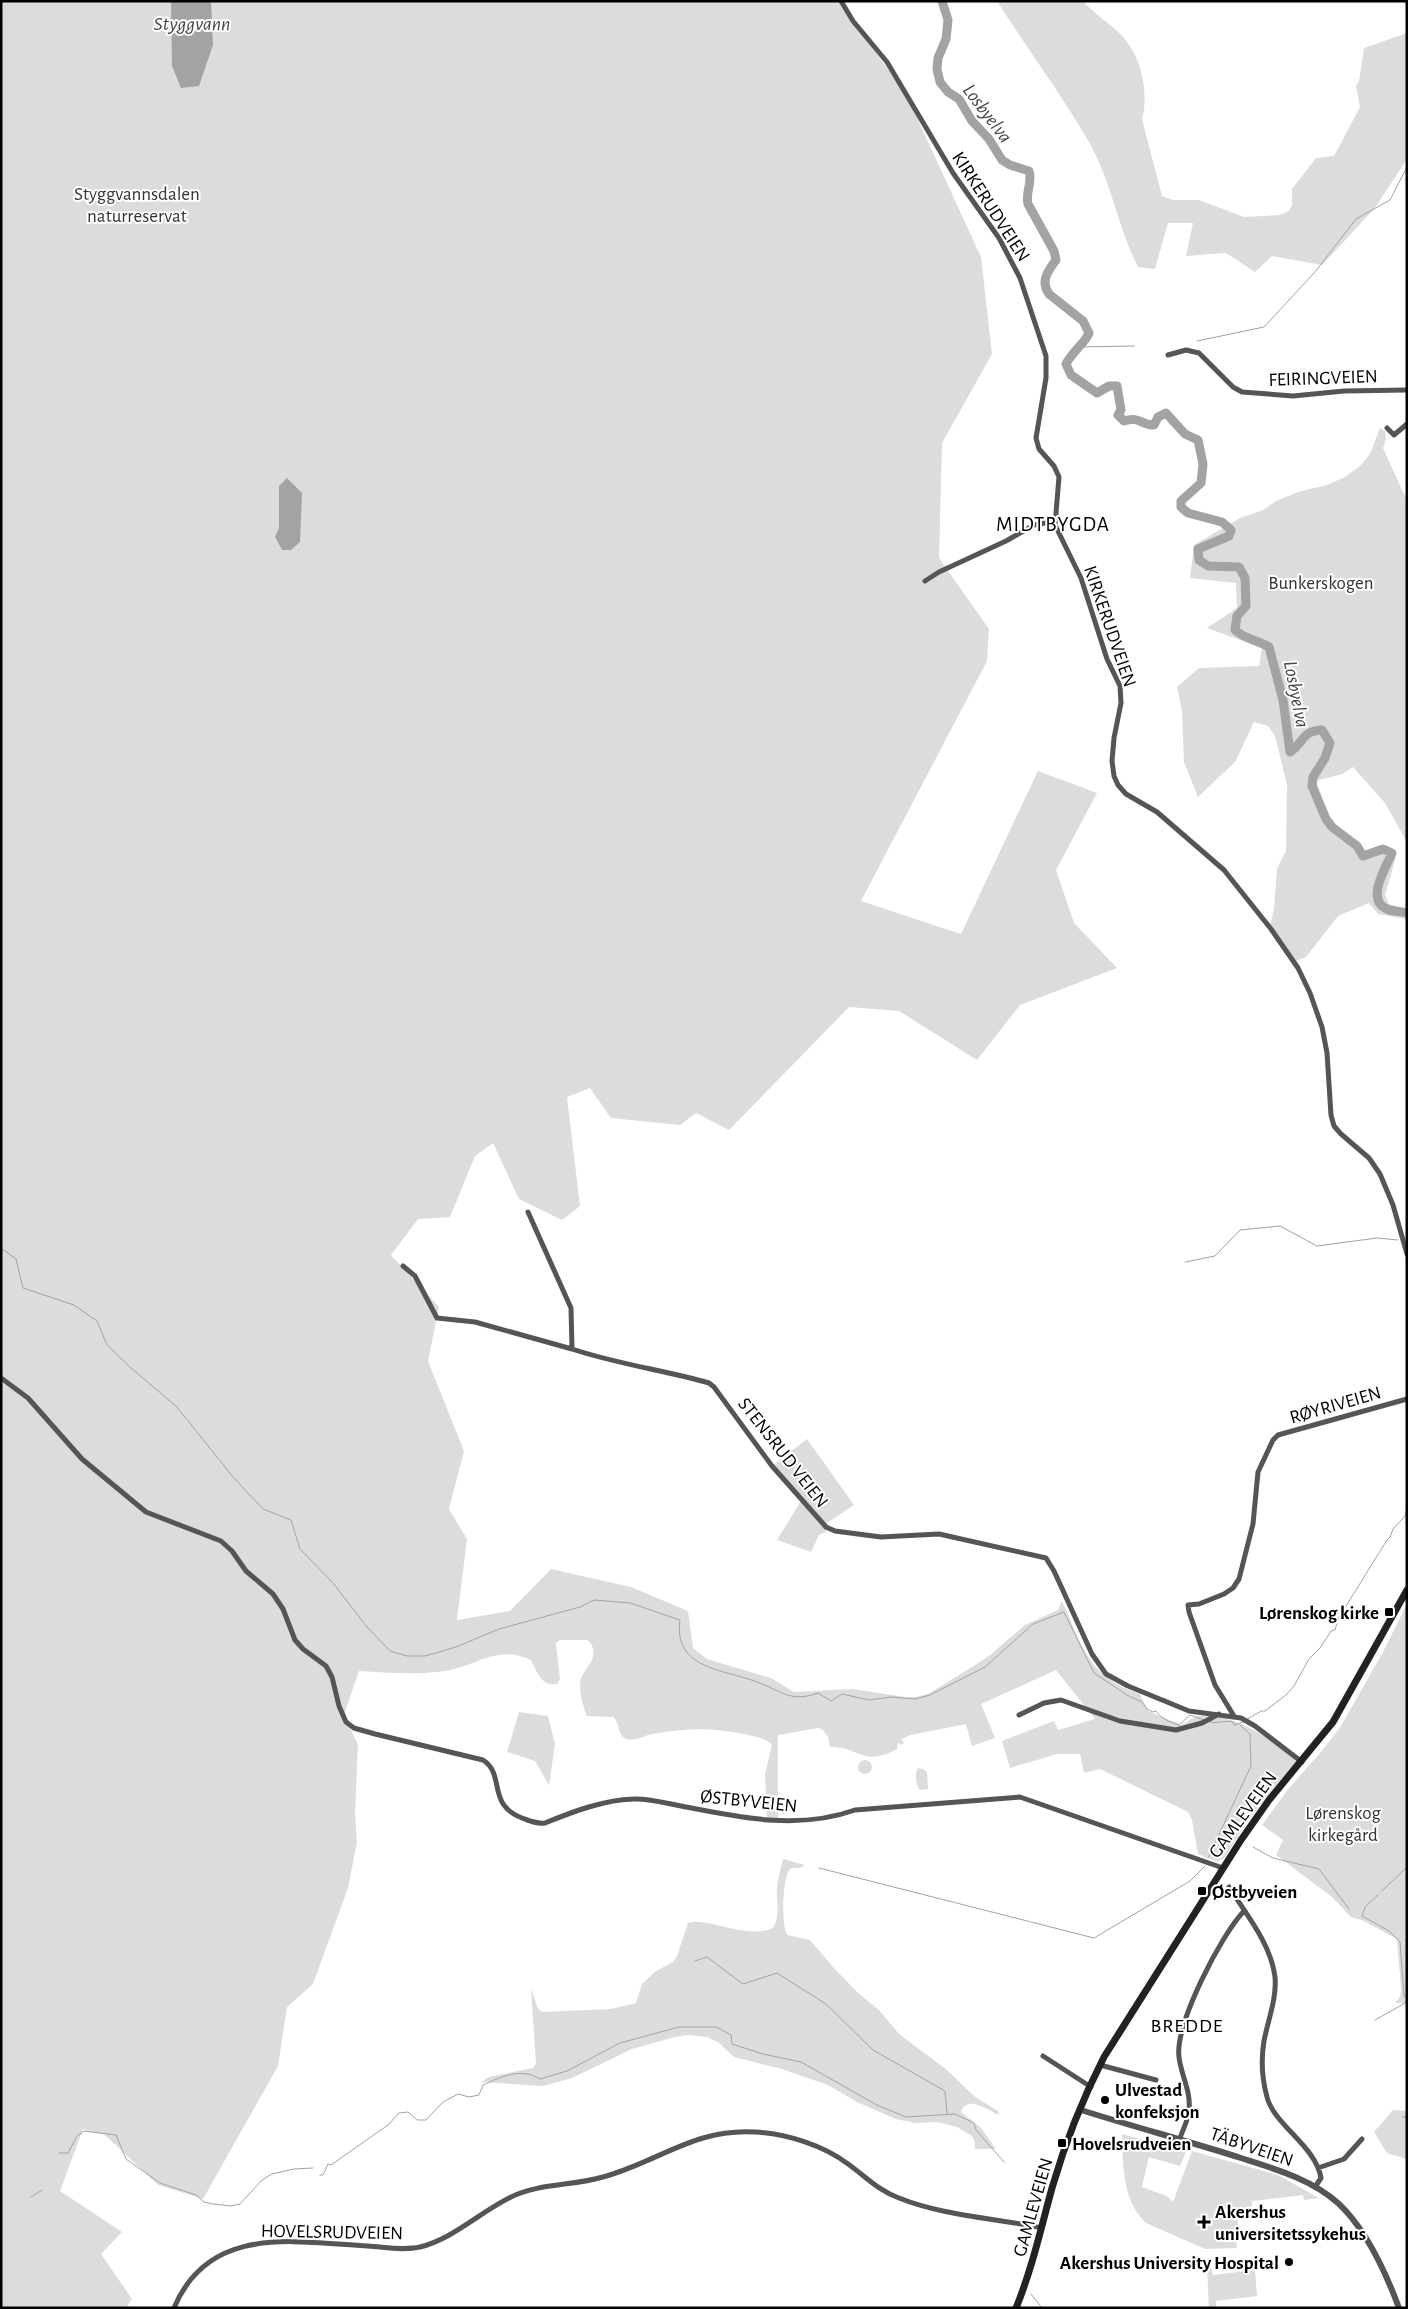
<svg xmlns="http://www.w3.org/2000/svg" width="1408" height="2309" font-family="'Alegreya Sans',sans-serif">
  <rect width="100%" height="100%" fill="#fff"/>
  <path fill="#dcdcdc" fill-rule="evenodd" d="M1,1H838L906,94L981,257L992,354L942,443L939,558L989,629L987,661L861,901L961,934L1038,771L1097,793L1056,870L1074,923L1117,968L1020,1005L977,1060L899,1011L849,1007L729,1130L696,1113L680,1125L611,1118L590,1088L567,1097L580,1206L562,1220L519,1199L493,1143L475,1156L450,1217L418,1219L391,1255L439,1307L428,1361L464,1451L449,1509L467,1539L457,1620L510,1611L551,1569L631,1587L688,1611L693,1648L707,1659L771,1678L794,1692L853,1689L905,1697H917L930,1693L972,1667L989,1656L1025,1625L1058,1610L1062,1601C1083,1647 1087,1676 1140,1694L1148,1711L1182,1725C1187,1723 1194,1716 1199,1716C1238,1714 1269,1738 1297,1761C1269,1791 1246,1823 1224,1858L1217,1862L1198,1854L1192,1820L1188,1812L1100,1769L1084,1773L1080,1754H1057L1010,1768L1002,1741L1054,1721L1058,1730L1095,1719L1056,1670L981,1704L995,1738L972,1746L966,1724L910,1735L902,1739L904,1743L901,1745L898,1743L897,1749C863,1768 859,1746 830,1747L828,1737L823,1730L818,1728L778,1735V1818H767L765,1774L772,1745C765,1738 757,1737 748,1735C713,1727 687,1728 652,1734C645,1735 634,1742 626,1739C617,1735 620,1722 613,1717L587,1716C583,1707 577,1686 582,1676C588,1664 598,1659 591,1643L587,1640H560L556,1643L560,1679L557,1684C541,1687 537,1671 531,1660C498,1644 477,1666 445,1671C416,1675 388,1673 359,1671L344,1715L358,1745L355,1814L357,1842L348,1888L313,1984L287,2007L278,2066L203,2199L158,2185L105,2135L83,2129L60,2191L122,2232L101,2254L132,2299L126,2308H1ZM302,493L291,550H282L275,537Z
    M997,1H1083C1095,15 1113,25 1124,38C1142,59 1149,93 1142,119L1162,196L1173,200H1199L1244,217L1279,215L1289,211L1292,205V189L1316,158L1334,156L1360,107L1356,86L1359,81L1364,48L1407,33V159L1375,208L1322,265L1272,256L1255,272L1226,253L1186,256L1193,223H1168L1155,269L1138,267C1118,227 1111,181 1089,142C1061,94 1027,48 997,1Z
    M1380,428L1385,431L1386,439L1383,448L1407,501V842L1385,803L1353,767L1342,774L1316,781L1335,831L1353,841L1363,857L1384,849L1396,857L1385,895L1389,904L1407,910V922L1405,919L1378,914L1369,903L1338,916L1306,957L1296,961L1270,925L1274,909L1277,869L1286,851L1287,785L1275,736L1268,726L1254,722L1235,762L1198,797L1184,762L1182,710L1177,687L1199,668L1259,666L1262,648L1207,628L1237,608L1236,583L1190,578L1194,545L1240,518L1263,510L1276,501L1298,492L1327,485L1345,477L1360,466L1370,454Z
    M807,1439L854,1505L827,1523L826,1532L819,1535L811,1552L777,1540L801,1501L772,1466Z
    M1407,1604V2003H1395L1400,1997L1401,1989L1397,1939L1364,1921L1351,1917L1332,1897L1276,1855L1283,1840L1262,1825L1286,1792L1326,1746L1341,1726L1383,1652Z
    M519,1712L548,1716L555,1744L549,1785L535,1761L507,1752Z
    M858 1767a7 7 0 1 1 14 0a7 7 0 1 1-14 0Z
    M918,1768L923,1769L927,1772L928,1789L920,1790C916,1786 914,1774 918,1768Z
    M783,1859L805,1865L800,1868H791C782,1876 781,1924 787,1935L810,1940L833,1967L857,1992L879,2010L899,2034L947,2070L975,2097L998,2111L999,2114H996C987,2109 967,2095 961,2112L981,2128L996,2149H975V2142L972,2136L957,2127L938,2122L915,2123L896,2119L857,2102L828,2085L782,2069L734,2057L718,2042L707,2037L688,2035L675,2037L632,2049L572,2078L543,2086L481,2082L489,2077L533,2068L536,2064L531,1988L538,2009L542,2012L611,2009L636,2003L642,1984L656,1971L673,1962L677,1956L688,1923C704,1916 748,1940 773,1928C781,1915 776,1901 777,1887C778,1878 781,1868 783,1859Z
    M1393,2110L1407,2111V2159L1387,2153L1374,2132Z
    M1122,2134L1186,2152L1180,2166L1149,2157L1142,2187L1167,2196L1173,2202L1192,2151L1278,2175L1319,2198L1304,2200L1303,2195L1252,2201V2206L1246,2207L1241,2218L1237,2219L1241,2238L1236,2239L1237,2248L1205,2249L1146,2223C1122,2200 1123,2165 1122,2134Z
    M1205,2261H1210L1213,2275L1255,2270L1257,2296L1216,2301V2308H1209L1207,2268Z"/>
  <path fill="#a3a3a3" d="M171,1H211L213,45L199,86L181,88L172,66Z
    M287,478L302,493L300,542L291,550H282L275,537L279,528V486Z"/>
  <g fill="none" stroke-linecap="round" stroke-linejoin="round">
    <path stroke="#a3a3a3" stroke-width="1" d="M1197,341L1264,327L1315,272L1356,219L1390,200L1407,167
      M1077,347L1134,346
      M1,1248L16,1259L23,1288L74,1305L97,1321L107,1345L131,1368L176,1406L233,1477L263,1509L291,1520L300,1549L333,1583L367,1627L390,1651L407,1656H425L456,1647L499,1629L580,1607L594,1600L630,1603L680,1620C673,1669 723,1669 757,1682C782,1691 790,1703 818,1693L831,1701L842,1694L869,1700L891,1697L915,1699L930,1695L985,1667L1033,1624L1064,1612L1094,1673L1127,1695L1142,1702L1147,1709L1153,1712L1156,1711C1162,1719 1169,1722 1179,1725L1190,1715L1204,1720
      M1185,1262L1215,1256L1240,1230L1280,1226L1317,1246L1377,1238L1398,1240
      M1246,1720L1261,1711H1265L1286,1695L1294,1686L1309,1659L1320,1648L1331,1631L1335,1630L1338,1619L1387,1540L1390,1537L1393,1529L1405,1516L1407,1507
      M1210,1722C1218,1724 1225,1720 1233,1722L1234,1725L1243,1722
      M1253,1847L1273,1858L1319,1869L1349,1909
      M1208,1858L1251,1766L1250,1734L1240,1725
      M819,1868L1094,1938L1190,1881L1205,1866
      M1382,1891L1407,1867
      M1378,1895L1365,1907L1362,1916L1389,1931L1400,1942L1404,1996L1407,1997
      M695,1961L707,1957L743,1984L777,1973L826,2004L873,2050L945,2091L947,2113
      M1375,2020L1407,2002
      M1402,2117H1407
      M59,2153H68L77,2136L84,2131L116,2135L126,2159L160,2183L196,2195L204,2202L213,2204L231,2206L240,2204L262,2180L272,2174L294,2169L313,2168
      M320,2175H323L328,2164L331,2165L388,2125L399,2113L408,2112L417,2120H426L443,2102L458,2094L469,2097L479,2095L483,2085C501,2077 521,2067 540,2079L567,2071L620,2043L679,2027H716L731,2035L732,2044L763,2054L801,2062L877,2105L906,2117L955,2114L974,2123L976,2130L1004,2162
      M31,2197L42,2190
      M1031,2294L1042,2308"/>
    <path stroke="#a3a3a3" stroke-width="9" d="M942,1L948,20L946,39L938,58L937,69L940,82L948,92L959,99L972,121L989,139L1002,160L1010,165L1029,171C1033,182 1025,192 1028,204L1054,251L1056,260C1048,271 1040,281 1049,294L1083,321L1089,333C1085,343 1073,351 1066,364L1071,375L1097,393L1109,386H1117L1121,410L1118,415L1124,421C1140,416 1141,425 1154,425L1158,417L1166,413L1185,434L1198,440L1203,464L1201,483L1181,501V507L1188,513L1222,522L1231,530L1229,536L1198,549L1199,560L1208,566L1239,567L1245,578L1246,606L1237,616L1235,630C1245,639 1257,640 1269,647L1283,700L1290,752C1305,742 1301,731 1322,730L1330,743L1325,758L1313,777L1312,786L1326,819L1332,827L1357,846L1363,856L1383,849L1392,853C1386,867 1365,900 1387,909C1394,912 1401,911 1407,913"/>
    <path stroke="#555" stroke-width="5" d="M841,1L853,21L887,62L953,173L999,238L1020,278L1046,356V378L1036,438L1039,449L1054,466L1059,477L1055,525L1081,578L1107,659L1120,686L1121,703L1114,738L1112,761L1114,776L1118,785L1126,794L1157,812L1224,870L1271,929L1298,968L1310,993L1322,1027L1327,1053L1331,1115L1334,1126L1341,1134L1369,1158L1380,1174L1393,1205L1407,1254
      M1168,355L1186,350L1199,353L1233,387L1242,392L1293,396L1344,391L1407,390
      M1387,428L1394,435L1407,424
      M925,581L939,572L1006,541L1034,525L1045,523L1055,525
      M528,1212L571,1308L572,1349C617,1364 663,1370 709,1383L714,1387L772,1466L826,1527L835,1531L881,1537L939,1534L1046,1558L1054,1571L1092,1654L1106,1674L1128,1686L1189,1711L1241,1718L1255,1726L1302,1762
      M403,1266L415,1276L437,1318L475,1322L572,1349
      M1,1378L28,1398L82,1459L146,1512L221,1541L232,1551L246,1571L273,1594L283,1609L295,1640L303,1649L326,1666L332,1677L339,1706L346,1722L354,1728L375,1734L483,1760C506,1775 486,1804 522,1818C530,1821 536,1824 545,1823C572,1812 603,1800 633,1799C650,1798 669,1804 686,1807C742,1818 799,1830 855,1810L1020,1797L1223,1868
      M1019,1715L1044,1703L1061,1700L1120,1721L1176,1730L1202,1723L1219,1714
      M1234,1716L1215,1685L1189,1612L1188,1605L1199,1604L1224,1594L1233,1588L1239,1579L1253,1524L1258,1472L1273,1440L1278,1435L1407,1399
      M1229,1887C1246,1914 1271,1944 1275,1977C1277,1998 1268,2020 1264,2041C1261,2059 1262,2079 1267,2097C1274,2125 1316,2146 1321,2178L1315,2187
      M1043,2056L1091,2087
      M1100,2065L1156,2080
      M1180,2138C1183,2129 1189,2119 1189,2109C1191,2091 1181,2075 1179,2057C1175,2024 1221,1935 1244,1911
      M1318,2168L1344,2159L1362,2139
      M174,2308C209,2224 295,2242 368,2246C385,2247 403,2251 420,2247C453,2239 480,2212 511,2197C539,2183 573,2186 603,2177C658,2162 695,2128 755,2132C787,2134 823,2145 848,2164C865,2176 879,2191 899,2198C944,2216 995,2218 1042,2228"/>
    <path stroke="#555" stroke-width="6" d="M1081,2110C1134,2127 1188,2141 1241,2158C1275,2169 1311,2179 1338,2203C1365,2228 1386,2273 1399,2308"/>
    <path stroke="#222" stroke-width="7" d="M1016,2308C1032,2269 1041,2228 1052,2188C1065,2143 1083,2098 1104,2057L1241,1840L1269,1800L1333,1722L1407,1590"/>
  </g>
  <g fill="#000" stroke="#fff" stroke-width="2">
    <rect x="1384" y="1607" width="10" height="10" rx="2.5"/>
    <rect x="1197" y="1886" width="10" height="10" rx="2.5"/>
    <circle cx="1105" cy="2100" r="5"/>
    <rect x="1057" y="2138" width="10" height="10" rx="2.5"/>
    <path d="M1201.5 2214.5h5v5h5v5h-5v5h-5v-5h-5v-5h5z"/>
    <circle cx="1289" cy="2262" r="5"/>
  </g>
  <g text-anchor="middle" stroke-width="4" stroke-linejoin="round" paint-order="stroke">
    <g font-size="19" fill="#333" stroke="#fff">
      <text x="137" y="200">Styggvannsdalen<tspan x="137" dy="22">naturreservat</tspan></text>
      <text x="1321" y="589">Bunkerskogen</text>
      <text x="1343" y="1819">Lørenskog<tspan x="1343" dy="22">kirkegård</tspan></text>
    </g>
    <g font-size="19" fill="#000" stroke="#fff">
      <text transform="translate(992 206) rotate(57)" y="7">KIRKERUDVEIEN</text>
      <text transform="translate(1323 377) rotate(-2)" y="7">FEIRINGVEIEN</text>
      <text transform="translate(1111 626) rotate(71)" y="7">KIRKERUDVEIEN</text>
      <text transform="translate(1335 1404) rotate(-16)" y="7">RØYRIVEIEN</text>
      <text transform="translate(784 1452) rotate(52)" y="7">STENSRUD VEIEN</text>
      <text transform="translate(749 1800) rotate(6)" y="7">ØSTBYVEIEN</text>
      <text transform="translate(1242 1814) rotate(-54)" y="7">GAMLEVEIEN</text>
      <text transform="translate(1252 2146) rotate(19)" y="7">TÄBYVEIEN</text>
      <text transform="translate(1032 2207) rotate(-74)" y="7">GAMLEVEIEN</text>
      <text transform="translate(332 2231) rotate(1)" y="7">HOVELSRUDVEIEN</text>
    </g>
    <g font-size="19" font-weight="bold" fill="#000" stroke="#fff" text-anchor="start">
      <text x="1379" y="1619" text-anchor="end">Lørenskog kirke</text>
      <text x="1212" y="1898">Østbyveien</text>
      <text x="1115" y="2096">Ulvestad<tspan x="1115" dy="22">konfeksjon</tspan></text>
      <text x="1072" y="2150">Hovelsrudveien</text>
      <text x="1215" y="2218">Akershus<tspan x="1215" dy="22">universitetssykehus</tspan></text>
      <text x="1279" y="2269" text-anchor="end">Akershus University Hospital</text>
    </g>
    <g font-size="20" font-style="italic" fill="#444" stroke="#fff">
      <text x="192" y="30">Styggvann</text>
      <text transform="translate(988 113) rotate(53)" y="7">Losbyelva</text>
      <text transform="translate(1297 694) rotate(79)" y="7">Losbyelva</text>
    </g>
    <g font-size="20" letter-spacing="1" fill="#000" stroke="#fff">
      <text x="1187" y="2032">BREDDE</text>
    </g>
    <g font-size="21" letter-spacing="1" fill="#000" stroke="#fff">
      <text x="1053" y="531">MIDTBYGDA</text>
    </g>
  </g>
  <rect width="1408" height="2309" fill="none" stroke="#000000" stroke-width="5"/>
</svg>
